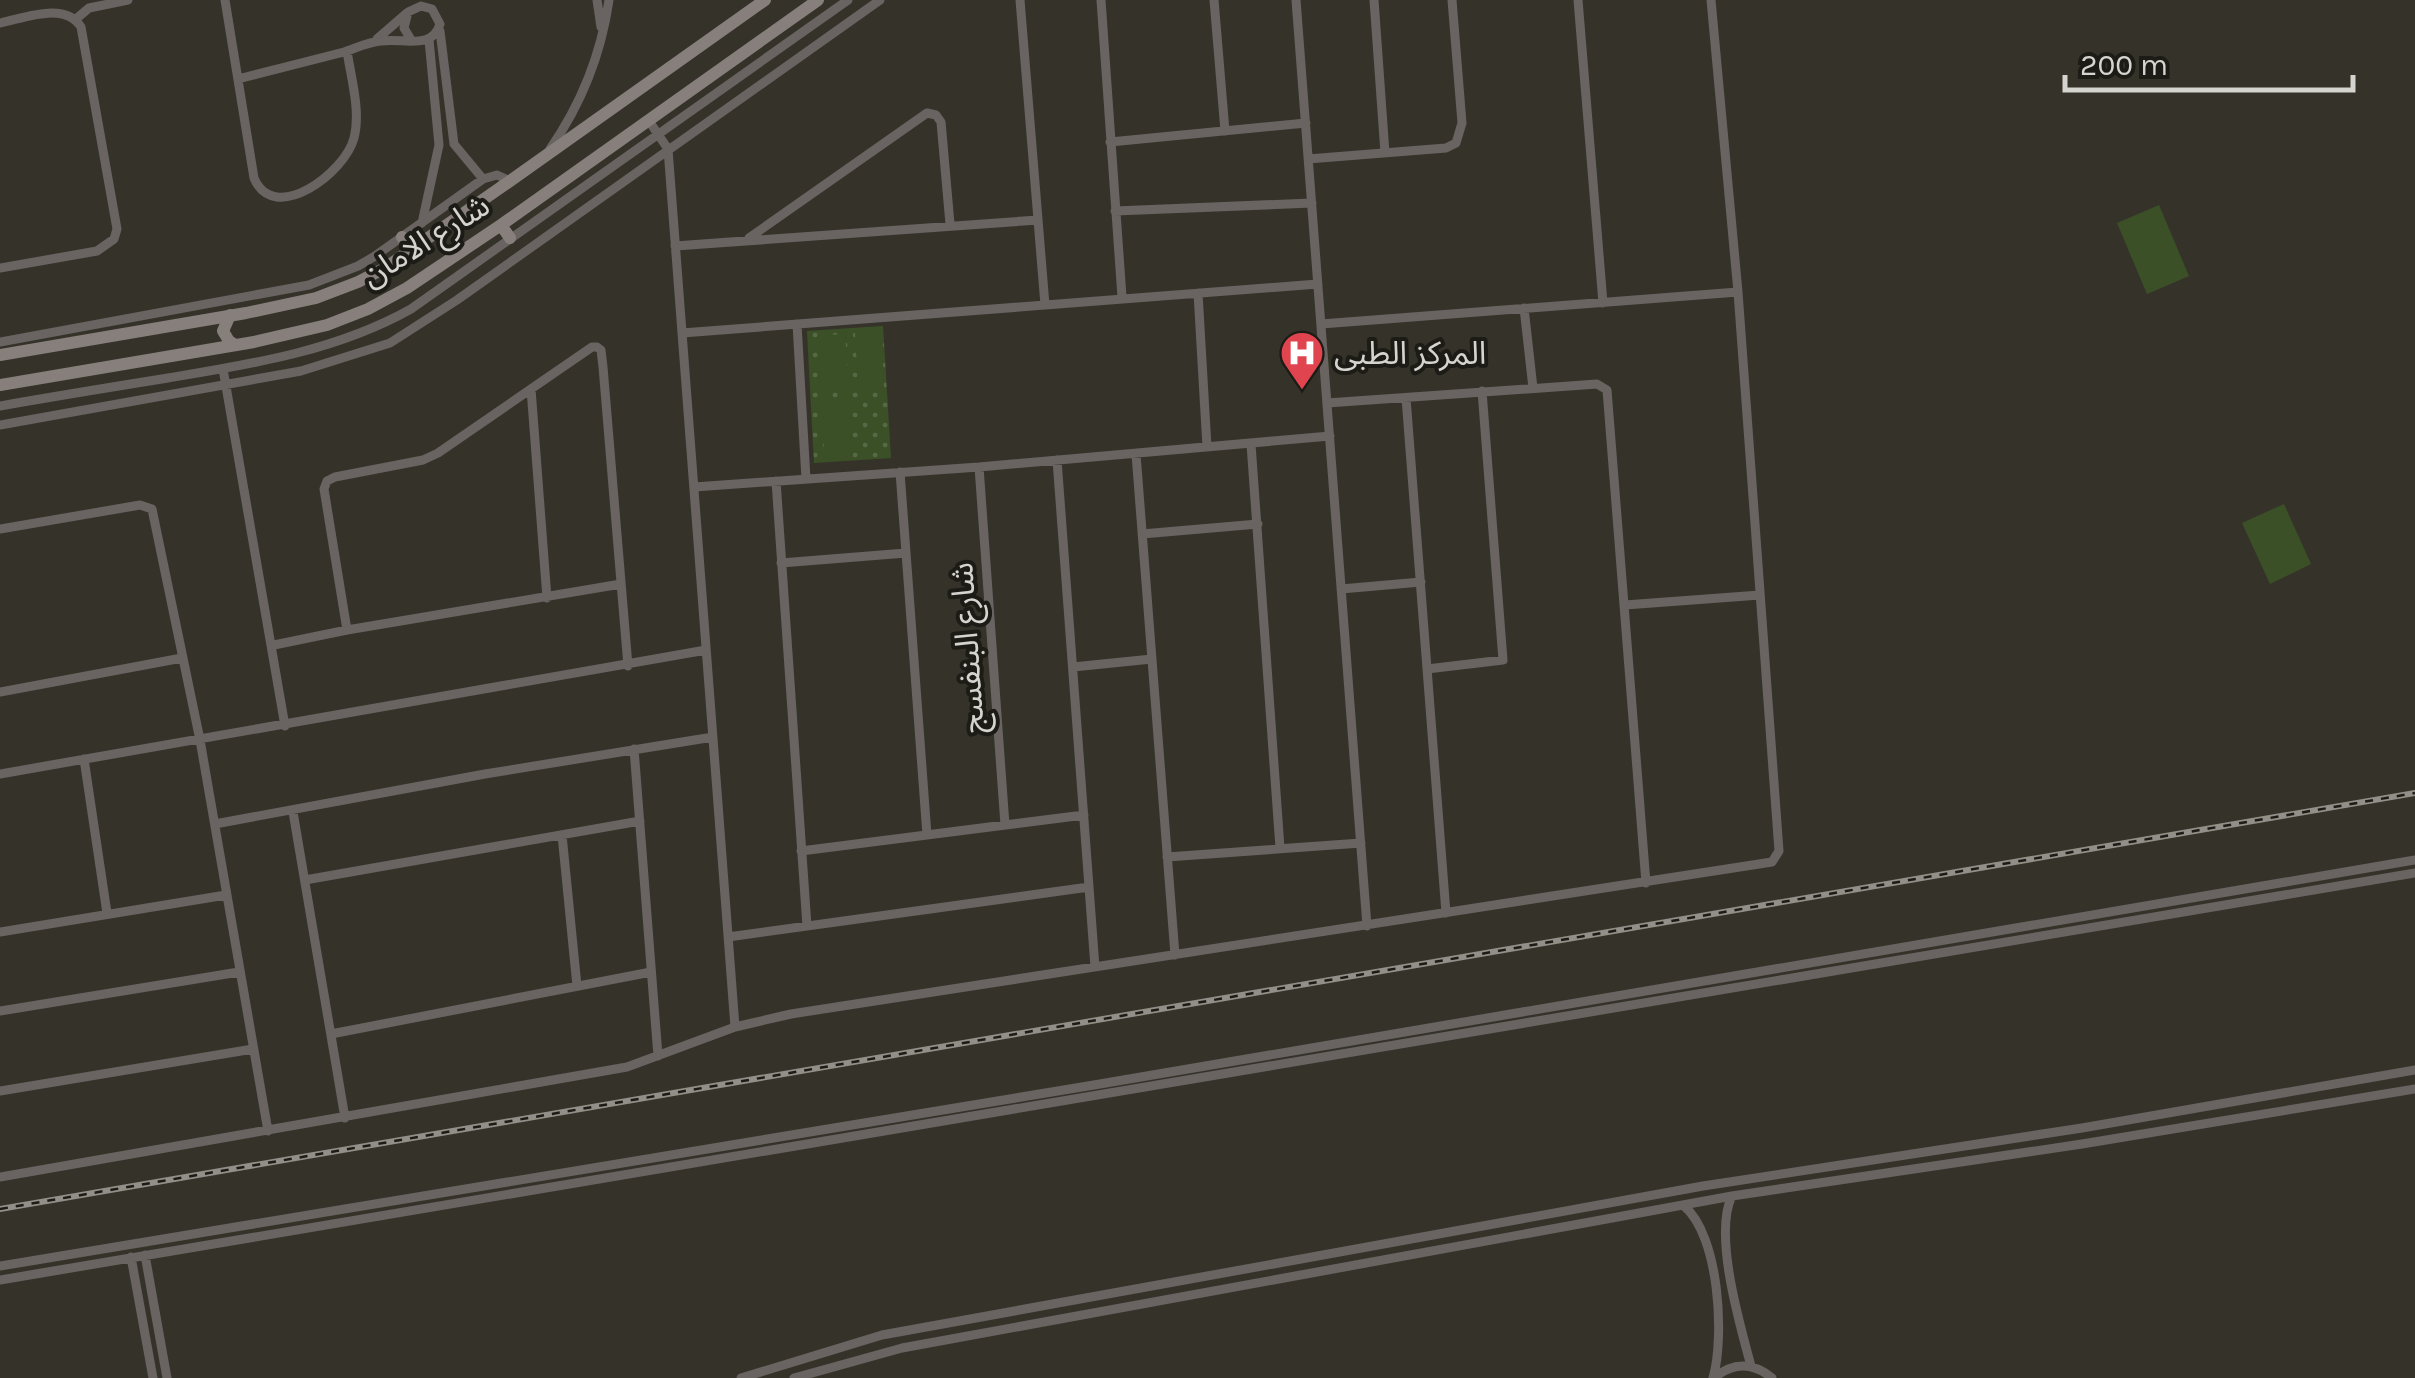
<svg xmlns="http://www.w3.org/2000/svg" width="2415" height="1378" font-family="Karla,'Noto Sans Arabic',sans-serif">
  <defs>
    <pattern id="grass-dots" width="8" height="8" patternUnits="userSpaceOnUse" patternTransform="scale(2.5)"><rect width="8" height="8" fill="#3c5028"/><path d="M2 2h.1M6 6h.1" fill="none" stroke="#576846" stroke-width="1.8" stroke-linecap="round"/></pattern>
  </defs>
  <rect width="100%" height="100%" fill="#353329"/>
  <path fill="url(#grass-dots)" d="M883,326L891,458L814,463L807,331Z"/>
  <path fill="#3c5028" d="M2159,205L2189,276L2147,294L2117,223Z
    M881,331L884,387L858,388L855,332Z
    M845,334L849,390L821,392L817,336Z
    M848,401L853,456L825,459L820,403Z
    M2284,504L2311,564L2270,584L2242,523Z"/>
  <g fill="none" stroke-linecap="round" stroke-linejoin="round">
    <path stroke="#696462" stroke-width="9" d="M225,0L254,178C274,226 345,173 354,138C361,111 351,78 347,51
      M597,0L601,27
      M1020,0L1045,305
      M1101,0L1122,297
      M1214,0L1225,131
      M1296,0L1367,926
      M1374,0L1385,153
      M1578,0L1603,303
      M76,19L89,8L128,0
      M0,23C25,18 65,1 81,27L117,229L114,239L97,251L0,268
      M440,31L454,144L483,179
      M377,39L407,13
      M238,79C273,70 309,61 344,52C356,48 368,42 381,41C404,38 433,50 440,24L432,9L421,6L408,12L404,28L410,38
      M649,121L668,149L735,1027
      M1110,142L1306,123
      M550,149C582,103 601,55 609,0
      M1308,159L1446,148L1456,143L1462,123L1452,0
      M1115,211L1312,203
      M422,223L439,145L429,40
      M749,238L927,113L936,115L941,122L950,224
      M675,246L1038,220
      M1198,293L1207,447
      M1524,308L1533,388
      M797,324L806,479
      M1321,324L1738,292
      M682,333L1318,284
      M0,342L309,285L358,266L375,256L483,179L497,175L510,181
      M223,369L285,726
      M531,389L547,598
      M1406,398L1446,913
      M1327,403L1597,384L1607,390L1646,883
      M0,406C56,396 112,387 168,378C252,364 336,351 411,309L848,0
      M0,425L301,371L390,343L457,300L880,0
      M1251,444L1280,848
      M1136,454L1175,955
      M1057,460L1095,967
      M979,467L1005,825
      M900,472L927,835
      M776,481L807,926
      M694,487L979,467L1330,436
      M0,529L140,505L152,509L200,740L268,1131
      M1142,534L1258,524
      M781,563L906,553
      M1341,589L1421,582
      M1625,605L1760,595
      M347,630L324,489L327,481L335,477L423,460L438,453L592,347H597L601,350L603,367L628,666
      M274,645L347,630L621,584
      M1073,667L1152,659
      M1427,669L1503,660L1482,391
      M0,692L182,658
      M634,749L658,1056
      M84,759L107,913
      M0,774L706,650
      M293,812L345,1118
      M215,824L485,774L713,737
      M562,835L577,986
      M801,851L1084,815
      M1167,857L1361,843
      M305,880L640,821
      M0,932L226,895
      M728,937L1089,887
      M0,1011L239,972
      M331,1034L651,972
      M0,1091L253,1049
      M0,1177L627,1067L735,1027L791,1014L1772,862L1779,851L1738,292L1711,0
      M1732,1196C1713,1234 1740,1325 1751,1366
      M1684,1206C1719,1235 1725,1336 1713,1378
      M145,1255L167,1378
      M131,1257L153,1378
      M0,1266L1094,1085L2415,860
      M0,1280L2415,873
      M741,1378L882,1335L1703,1186L2082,1128L2415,1070
      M794,1378L902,1348L1732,1196L2082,1144L2415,1089
      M1714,1378C1733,1362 1753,1362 1772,1378"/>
    <path stroke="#877f7b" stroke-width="12" d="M501,225L510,238
      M402,237L411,250
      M230,315L223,331L229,341L235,345
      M0,355L246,313L316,298L358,282L385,268L510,181L765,0
      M0,385L254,342L327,325L368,309L407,288L501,225L818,0"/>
    <defs>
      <path id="rail" d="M0,1209L2415,793"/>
    </defs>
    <use href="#rail" stroke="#918f88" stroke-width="6"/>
    <use href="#rail" stroke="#1c1b16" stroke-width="2.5" stroke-dasharray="8" stroke-linecap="butt"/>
  </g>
  <defs>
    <symbol id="hospital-pin" viewBox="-11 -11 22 30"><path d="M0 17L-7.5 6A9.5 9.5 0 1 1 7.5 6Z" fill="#e0444e" stroke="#1c1b16"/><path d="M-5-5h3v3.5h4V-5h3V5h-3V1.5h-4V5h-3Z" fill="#fff"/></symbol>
  </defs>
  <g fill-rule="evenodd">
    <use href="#hospital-pin" x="1277" y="328" width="50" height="68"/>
  </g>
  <g text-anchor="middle" stroke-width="8" stroke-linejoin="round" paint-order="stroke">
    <g font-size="32" fill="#d5d4ce" stroke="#1c1b16">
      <text transform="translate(425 240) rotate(-32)" y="11">شارع الامان</text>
      <text transform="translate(967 648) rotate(-94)" y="11">شارع البنفسج</text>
    </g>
    <g font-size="32" fill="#d5d4ce" stroke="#1c1b16" text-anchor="start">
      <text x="1334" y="364">المركز الطبى</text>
    </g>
  </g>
  <path d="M2065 75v15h288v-15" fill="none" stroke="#d5d4ce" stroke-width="5"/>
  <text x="2080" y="75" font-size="30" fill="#d5d4ce" stroke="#1c1b16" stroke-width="8" paint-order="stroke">200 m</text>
</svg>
